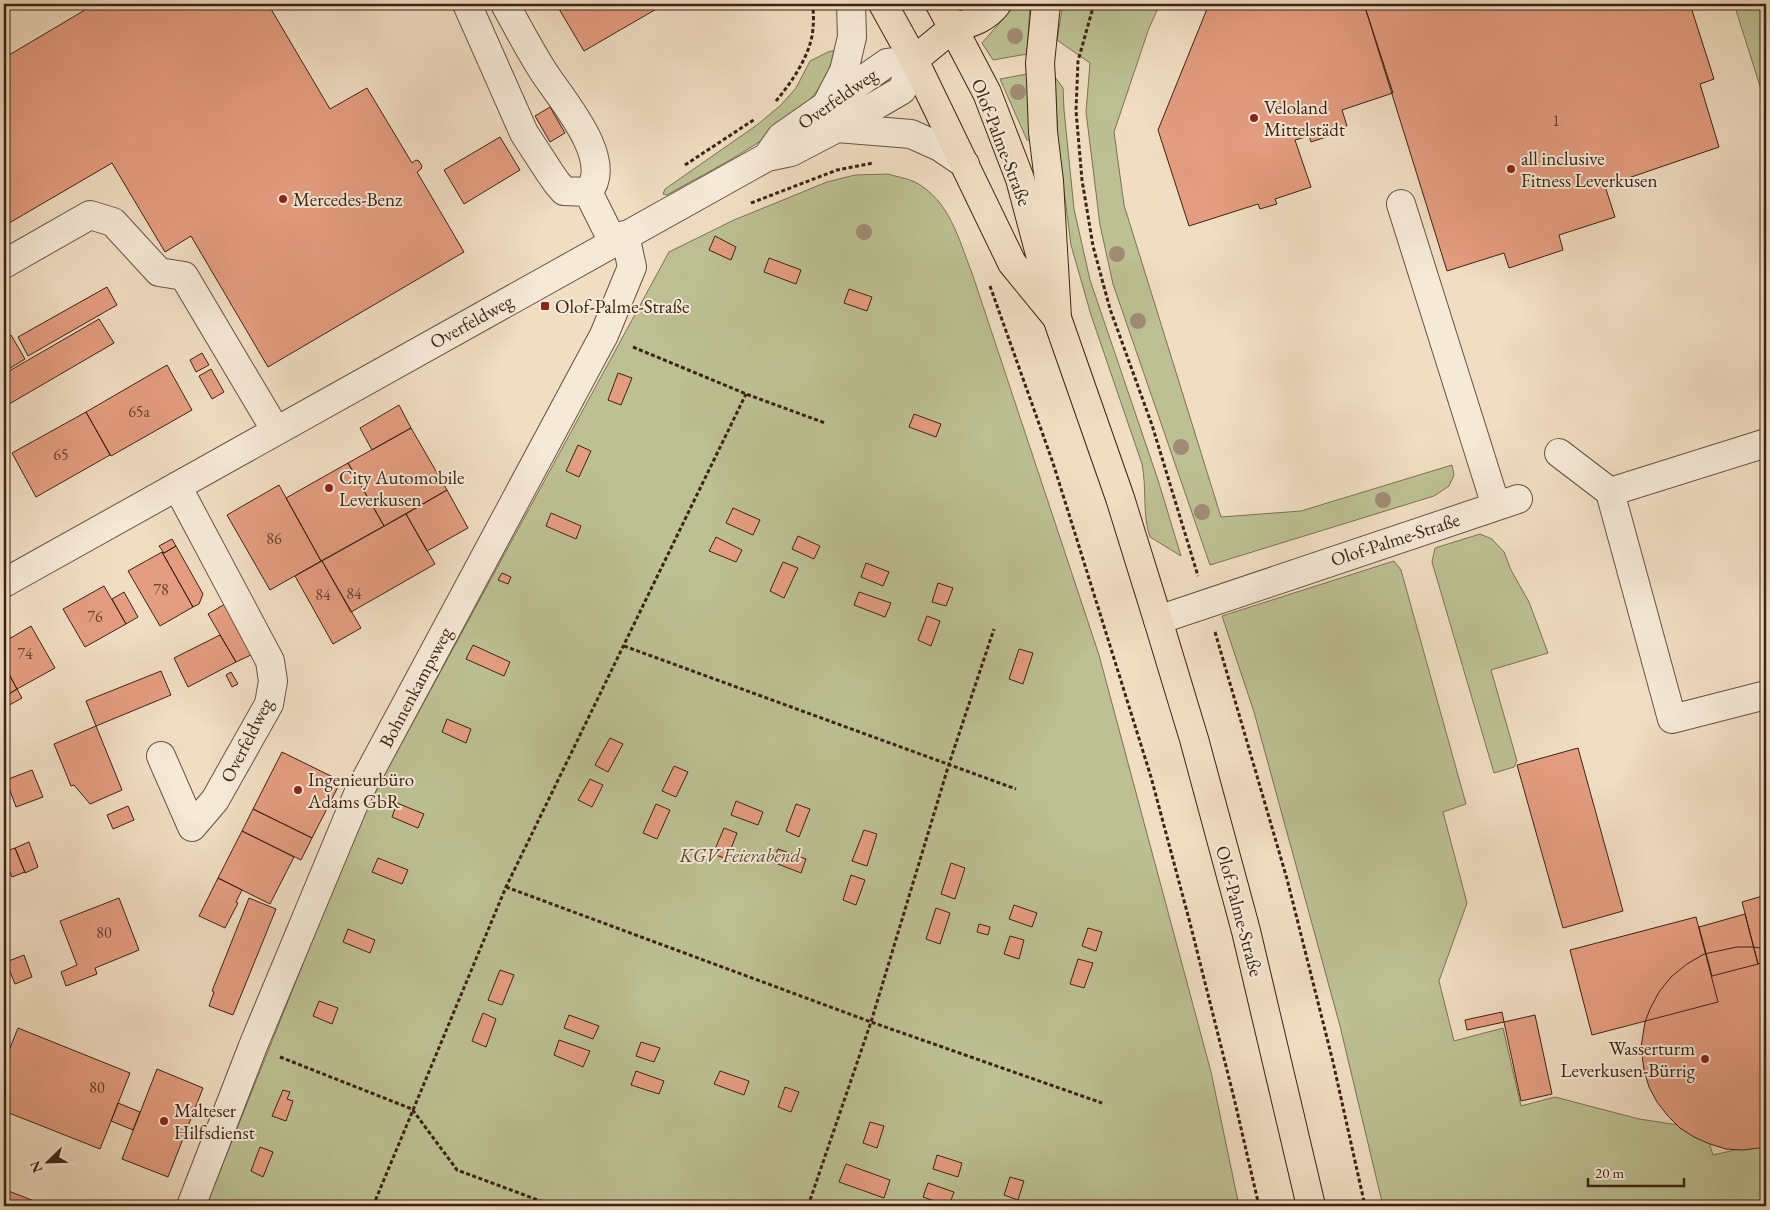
<svg xmlns="http://www.w3.org/2000/svg" width="1770" height="1210" font-family="'EB Garamond',serif">
  <rect width="100%" height="100%" fill="#f0ddc2"/>
  <filter id="stains"><feTurbulence type="fractalNoise" baseFrequency=".004" numOctaves="4"/><feColorMatrix values="0 0 0 0 .2 0 0 0 0 .09 0 0 0 0 .02 0 0 0 .5 -.17"/></filter>
  <radialGradient id="worn" r=".72"><stop offset=".6" stop-color="#630" stop-opacity="0"/><stop offset="1" stop-color="#630" stop-opacity=".3"/></radialGradient>
  <path fill="#bcc092" stroke="#7c7252" d="M1013,4H1030L1027,54L993,60L982,43L1002,20Z
    M1063,4H1160L1149,28L1114,132L1124,205L1221,517L1301,511L1452,465L1454,475L1449,486L1434,496L1210,565L1113,284L1100,225L1086,112L1090,63L1057,40Z
    M1734,4H1766V105Z
    M836,50C823,119 722,163 667,195L663,194L665,189L757,125L781,105L796,88L810,61L828,52Z
    M1027,74L1030,140H1027L1000,79Z
    M1055,77L1063,88L1064,110L1074,209L1090,280L1158,480L1181,556L1150,537C1142,514 1147,489 1142,464L1091,315L1071,245L1058,144Z
    M888,174C897,177 907,178 915,182C950,201 958,238 972,273L1099,655L1211,1072L1239,1206H206L363,814L669,252L734,220L827,182L855,175Z
    M1480,534L1492,539L1504,552L1511,570L1529,602L1548,653L1491,670L1517,761L1514,767L1494,773L1432,562L1435,548Z
    M1394,561L1401,570L1466,804L1443,812L1467,903L1439,981L1454,1041L1503,1028L1521,1106L1555,1097L1639,1119L1705,1129L1713,1155L1766,1143V1206H1383L1340,1026L1254,712L1222,616Z"/>
  <path fill="#e49d80" stroke="#3d2313" d="M95,4H268L330,109L367,88L412,163L416,160L419,161L422,166L421,169L417,172L464,252L268,367L191,236L165,252L112,163L4,226V58Z
    M556,4H665L584,51Z
    M1209,4H1364L1393,93L1342,110L1347,126L1325,133L1326,137L1311,142L1309,136L1295,140L1311,187L1275,199L1277,204L1260,209L1258,204L1189,226L1158,130Z
    M1364,4H1690L1714,79L1700,84L1719,147L1605,186L1615,217L1559,235L1563,250L1509,268L1504,253L1447,271Z
    M550,107L565,133L550,142L535,116Z
    M500,137L520,170L464,204L444,170Z
    M715,236L736,247L731,260L709,250Z
    M769,258L801,270L796,284L764,272Z
    M107,287L117,305L28,356L18,337Z
    M849,289L872,297L867,311L844,303Z
    M99,319L114,343L4,407V374Z
    M11,335L25,359L4,372V339Z
    M202,353L209,365L196,372L190,360Z
    M167,365L192,410L111,456L86,412Z
    M211,369L224,392L212,399L199,376Z
    M618,373L632,378L621,405L608,400Z
    M399,405L411,428L372,450L360,428Z
    M86,412L110,455L36,497L12,453Z
    M914,414L941,424L936,437L909,427Z
    M411,428L447,490L384,526L348,463Z
    M578,445L591,451L579,477L566,471Z
    M348,463L384,526L321,561L286,498Z
    M279,485L321,561L270,590L227,515Z
    M447,490L468,528L427,551L406,514Z
    M733,508L760,520L753,535L726,523Z
    M551,513L581,526L576,539L546,526Z
    M406,514L435,564L351,612L322,561Z
    M798,536L820,546L814,559L792,549Z
    M716,537L742,550L736,562L709,551Z
    M172,539L176,546L164,553L159,546Z
    M176,546L203,594L199,604L193,607L162,552L164,553Z
    M162,552L193,607L160,626L128,571Z
    M322,561L361,628L333,644L295,576Z
    M783,562L798,568L784,598L770,591Z
    M866,563L889,572L883,586L861,577Z
    M502,573L511,577L508,584L498,580Z
    M938,583L953,588L946,606L932,602Z
    M104,586L126,624L85,647L63,609Z
    M124,592L138,617L126,624L112,599Z
    M859,592L891,603L885,617L854,605Z
    M225,604L253,654L236,662L208,614Z
    M927,616L940,621L931,646L918,640Z
    M31,626L55,668L17,689L4,665V642Z
    M220,635L236,662L188,687L174,658Z
    M473,645L510,662L504,676L466,659Z
    M1019,649L1033,653L1023,684L1009,679Z
    M4,665L17,689L4,697Z
    M161,671L171,695L96,726L86,701Z
    M231,672L238,684L232,687L226,675Z
    M17,689L22,698L4,708V697Z
    M447,719L471,729L466,743L442,732Z
    M96,726L122,790L90,804L74,785L71,786L54,744Z
    M610,738L623,744L608,772L595,765Z
    M1578,748L1623,911L1563,928L1517,765Z
    M282,752L341,781L312,838L253,809Z
    M674,766L688,772L676,797L662,791Z
    M32,770L43,797L16,807L6,780Z
    M590,779L603,785L592,807L578,800Z
    M736,801L763,812L758,825L731,815Z
    M397,803L424,814L418,828L392,817Z
    M656,804L670,810L657,839L643,833Z
    M796,804L810,809L799,837L786,831Z
    M128,806L134,820L113,829L107,815Z
    M253,809L312,838L301,860L242,831Z
    M724,828L737,833L727,859L713,854Z
    M864,830L877,834L867,866L852,861Z
    M242,831L294,857L270,904L218,878Z
    M29,842L38,867L25,873L15,848Z
    M15,848L25,872L12,877L4,857V852Z
    M778,849L806,859L801,873L773,862Z
    M378,858L408,870L402,884L372,872Z
    M951,863L965,868L955,899L941,894Z
    M851,875L865,880L856,905L843,900Z
    M218,878L242,890L236,902L238,903L225,928L199,916Z
    M1766,895V961L1758,964L1742,902Z
    M119,898L139,950L95,968L97,974L66,986L61,972L77,965L60,921Z
    M249,898L276,909L233,1015L209,1006L214,992L212,991Z
    M1014,905L1037,913L1032,927L1009,919Z
    M936,908L950,913L940,944L926,939Z
    M1745,914L1758,964L1712,976L1699,927Z
    M1696,917L1718,1002L1592,1035L1570,950Z
    M979,924L990,927L988,935L977,932Z
    M1088,928L1102,932L1096,951L1082,946Z
    M348,929L375,940L370,953L343,942Z
    M1010,936L1024,940L1019,959L1004,954Z
    M1737,947H1754L1766,949V1147L1743,1150L1726,1149L1710,1144L1694,1137L1680,1128L1668,1116L1657,1102L1649,1087L1644,1070L1641,1047L1645,1022L1650,1009L1659,992L1671,977L1687,964L1704,954Z
    M24,955L32,977L15,984L6,962Z
    M1078,959L1093,963L1084,988L1070,984Z
    M500,970L514,975L502,1005L488,1000Z
    M319,1001L338,1008L332,1024L313,1016Z
    M1502,1012L1504,1022L1467,1030L1465,1020Z
    M483,1013L496,1019L486,1047L472,1041Z
    M569,1015L599,1026L593,1039L564,1028Z
    M1535,1015L1552,1094L1521,1101L1504,1022Z
    M18,1028L130,1073L100,1149L4,1111V1063Z
    M559,1040L590,1051L583,1067L554,1055Z
    M641,1042L660,1048L654,1062L636,1056Z
    M157,1069L203,1088L168,1177L122,1159Z
    M636,1071L664,1081L659,1094L631,1085Z
    M720,1071L749,1081L744,1095L714,1084Z
    M785,1087L799,1092L791,1112L778,1107Z
    M283,1090L290,1092L287,1099L293,1101L286,1121L272,1116Z
    M118,1103L140,1112L133,1130L111,1121Z
    M870,1122L884,1126L877,1148L863,1143Z
    M260,1147L273,1152L263,1177L251,1171Z
    M937,1155L962,1163L958,1177L933,1169Z
    M846,1164L890,1180L884,1198L839,1182Z
    M1010,1177L1024,1181L1018,1200L1004,1195Z
    M928,1183L954,1192L949,1206L923,1197Z
    M6,1190L47,1206H4V1195Z"/>
  <g fill="none" stroke-linecap="round" stroke-linejoin="round">
    <defs>
      <path id="minor" d="M467,4L524,133L550,173L557,183L564,191L588,192
        M505,4C517,26 529,49 543,71C560,98 616,160 588,192
        M828,102L844,71L852,37L851,4
        M837,128L911,134L940,147L965,164
        M588,192L613,242
        M1401,204L1496,506
        M4,264L90,215L113,222L159,272L184,276L276,431
        M1559,453L1610,492L1672,719L1766,695
        M1610,492L1766,443
        M4,583L767,157L791,152L837,128L902,90L914,60L887,63L781,137L767,157
        M1158,620L1518,499
        M161,756L192,827L215,800L269,704L273,681L270,661L177,486
        M191,1206L253,1046L358,794L604,335L632,267L625,235"/>
      <path id="major" d="M1057,318L1012,263L914,60L953,28L987,93L1020,179L1057,318L1120,498L1158,620L1194,739L1246,931L1311,1206"/>
      <path id="highway" d="M883,4L914,60
        M940,4L953,28
        M1046,4L1040,63L1041,80L1043,132L1049,181L1057,318
        M953,28C970,23 986,19 997,4"/>
    </defs>
    <use href="#minor" stroke="#6a523f" stroke-width="30"/>
    <use href="#major" stroke="#3d2313" stroke-width="30"/>
    <use href="#highway" stroke="#3d2313" stroke-width="30"/>
    <path stroke="#3d2313" stroke-width="3" stroke-dasharray="4 2.5" stroke-linecap="butt" d="M1094,4L1078,61L1076,111L1082,180L1093,246L1110,309L1152,425L1198,576
      M776,101C792,82 812,53 813,27C814,20 813,12 813,4
      M685,165L755,119
      M751,203L837,170L873,163
      M990,286L1053,463L1151,777L1190,923L1234,1098L1259,1206
      M633,347L746,394L825,423
      M1215,632L1287,879L1333,1062L1365,1206
      M624,646L1016,789
      M506,887L871,1022L1102,1103
      M280,1057L412,1109L457,1170L554,1206
      M373,1206L506,887L746,394
      M808,1206L871,1022L949,764L994,629"/>
    <use href="#minor" stroke="#f5e9d7" stroke-width="28"/>
    <use href="#major" stroke="#f0ddc2" stroke-width="28"/>
    <use href="#highway" stroke="#f0ddc2" stroke-width="28"/>
  </g>
  <g fill="#9f8c73">
    <circle cx="1015" cy="36" r="8"/>
    <circle cx="1018" cy="92" r="8"/>
    <circle cx="864" cy="232" r="8"/>
    <circle cx="1117" cy="254" r="8"/>
    <circle cx="1138" cy="321" r="8"/>
    <circle cx="1181" cy="447" r="8"/>
    <circle cx="1383" cy="500" r="8"/>
    <circle cx="1202" cy="512" r="8"/>
  </g>
  <g fill="#8f2418" stroke="#f5e9d7" stroke-width="2">
    <circle cx="1254" cy="118" r="5"/>
    <circle cx="1511" cy="169" r="5"/>
    <circle cx="283" cy="199" r="5"/>
    <rect x="540" y="301" width="10" height="10" rx="2.5"/>
    <circle cx="329" cy="488" r="5"/>
    <circle cx="298" cy="790" r="5"/>
    <circle cx="1705" cy="1059" r="5"/>
    <circle cx="164" cy="1121" r="5"/>
  </g>
  <g text-anchor="middle" stroke-width="4" stroke-linejoin="round" paint-order="stroke">
    <g font-size="16" fill="#67422e">
      <text x="1556" y="126">1</text>
      <text x="139" y="417">65a</text>
      <text x="61" y="460">65</text>
      <text x="274" y="544">86</text>
      <text x="161" y="595">78</text>
      <text x="354" y="599">84</text>
      <text x="323" y="600">84</text>
      <text x="95" y="622">76</text>
      <text x="25" y="659">74</text>
      <text x="104" y="938">80</text>
      <text x="97" y="1093">80</text>
    </g>
    <g font-size="19" fill="#3d2313" stroke="#f5e9d7">
      <text transform="translate(837 98) rotate(-35)" y="7">Overfeldweg</text>
      <text transform="translate(1002 142) rotate(69)" y="7">Olof-Palme-Straße</text>
      <text transform="translate(471 321) rotate(-29)" y="7">Overfeldweg</text>
      <text transform="translate(1395 539) rotate(-18)" y="7">Olof-Palme-Straße</text>
      <text transform="translate(415 687) rotate(-62)" y="7">Bohnenkampsweg</text>
      <text transform="translate(246 740) rotate(-63)" y="7">Overfeldweg</text>
      <text transform="translate(1240 911) rotate(75)" y="7">Olof-Palme-Straße</text>
    </g>
    <g font-size="19" fill="#3d2313" stroke="#f5e9d7" text-anchor="start">
      <text x="1264" y="114">Veloland<tspan x="1264" dy="22">Mittelstädt</tspan></text>
      <text x="1521" y="165">all inclusive<tspan x="1521" dy="22">Fitness Leverkusen</tspan></text>
      <text x="293" y="206">Mercedes-Benz</text>
      <text x="555" y="313">Olof-Palme-Straße</text>
      <text x="339" y="484">City Automobile<tspan x="339" dy="22">Leverkusen</tspan></text>
      <text x="308" y="786">Ingenieurbüro<tspan x="308" dy="22">Adams GbR</tspan></text>
      <text x="1695" y="1055" text-anchor="end">Wasserturm<tspan x="1695" dy="22">Leverkusen-Bürrig</tspan></text>
      <text x="174" y="1117">Malteser<tspan x="174" dy="22">Hilfsdienst</tspan></text>
    </g>
    <g font-size="19" font-style="italic" fill="#5d4a33" stroke="#f5e9d7">
      <text x="740" y="862">KGV Feierabend</text>
    </g>
  </g>
  <rect width="1770" height="1210" fill="none" stroke="#f0ddc2" stroke-width="20"/>
  <rect x="5" y="5" width="1760" height="1200" fill="none" stroke="#3d2313" stroke-width="2.5"/>
  <rect x="10" y="10" width="1750" height="1190" fill="none" stroke="#3d2313"/>
  <g transform="translate(48 1162) rotate(247)" stroke="#f5e9d7" stroke-width="4" paint-order="stroke">
  <path d="M0-4L9 19L0 12L-9 19Z" fill="#3d2313"/>
  <text y="-8" font-size="14" font-weight="bold" text-anchor="middle" fill="#3d2313">N</text>
  </g>
  <path d="M1588 1178v8h96v-8" fill="none" stroke="#3d2313" stroke-width="2.5"/>
  <text x="1595" y="1178" font-size="15" fill="#3d2313" stroke="#f5e9d7" stroke-width="4" paint-order="stroke">20 m</text>
  <rect width="100%" height="100%" filter="url(#stains)"/>
  <rect width="100%" height="100%" fill="url(#worn)"/>
</svg>
